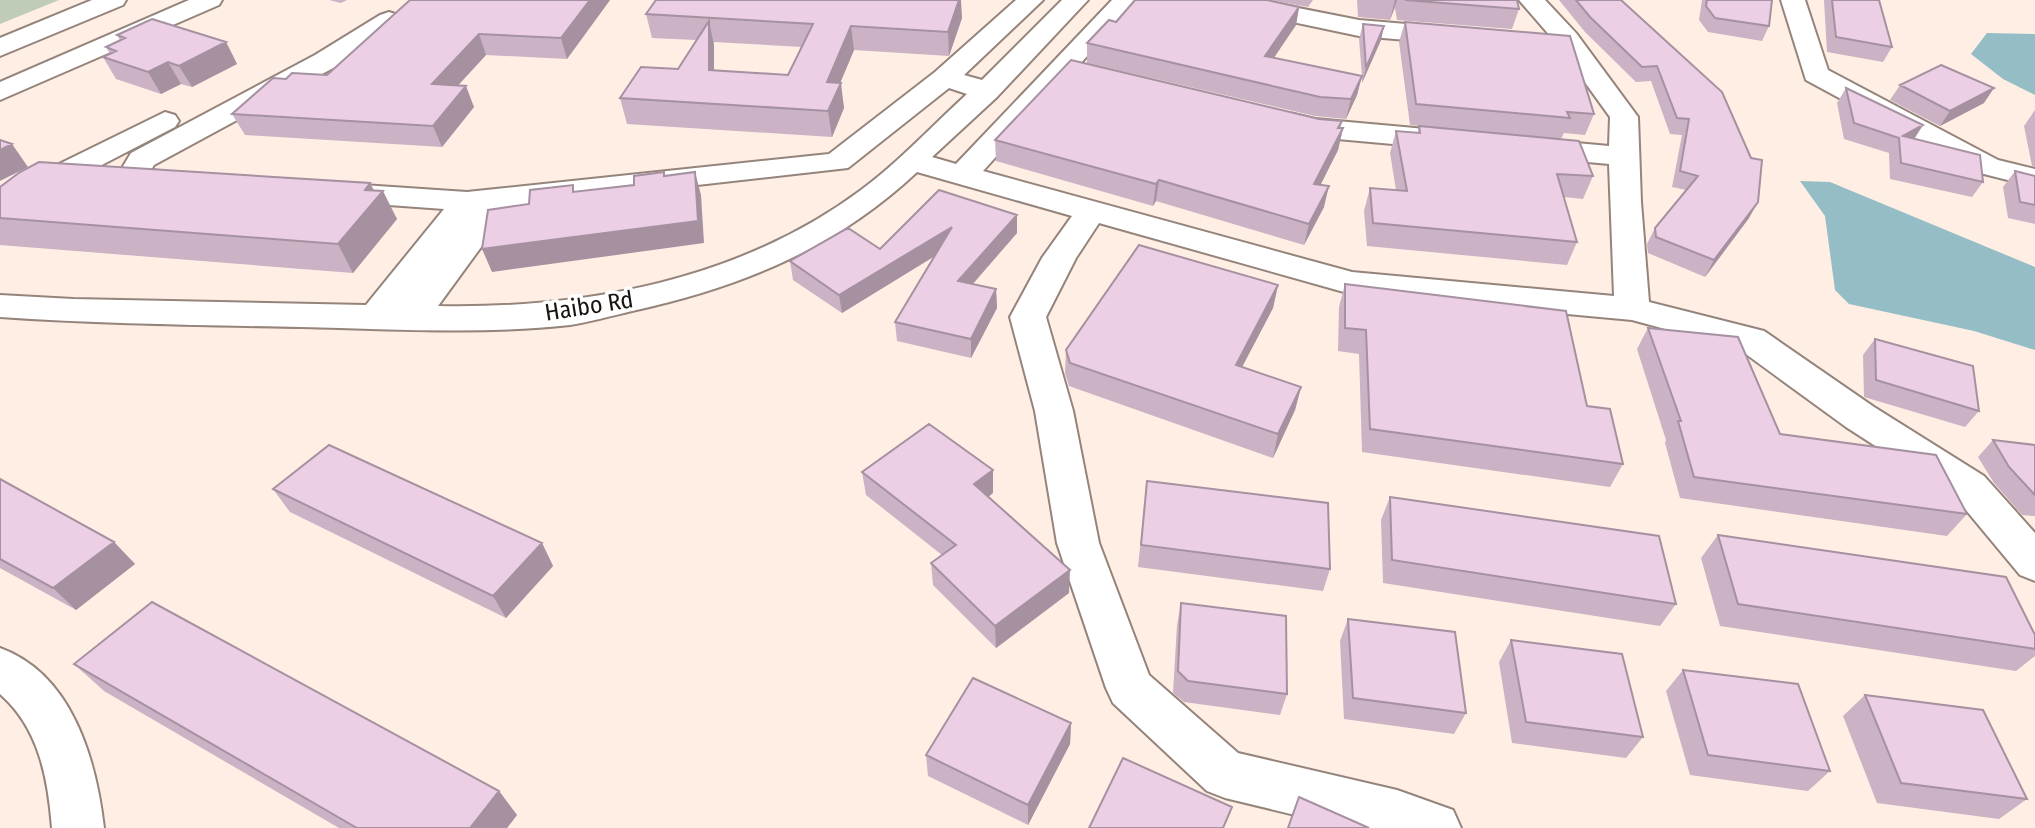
<svg xmlns="http://www.w3.org/2000/svg" width="2035" height="828" font-family="'Fira Sans Condensed',sans-serif">
  <rect width="100%" height="100%" fill="#ffeee4"/>
  <path fill="#bfccb7" d="M0,0H59L0,24Z"/>
  <path fill="#95bdc6" d="M1987,33L2035,34V95L2003,79L1971,54Z
    M1800,181L1830,182L2035,267V350L1974,331L1849,304L1835,290L1825,216Z"/>
  <g fill="none" stroke-linecap="round" stroke-linejoin="round">
    <defs>
      <path id="minor" d="M189,0H222L219,5L0,100V82Z
        M1016,0H1043L964,75L982,80L1062,0H1088L997,97L932,157L956,164L1112,0H1138L983,171L1352,272L1614,296L1609,164L1533,157L1522,154L1518,148L1522,142L1533,139L1609,146L1610,117L1558,45L1519,0H1545L1576,33L1638,117L1641,202L1649,302L1764,331L1874,407L1984,476L2035,533V581L2020,575L1956,498L1846,427L1739,349L1632,320L1351,294L1099,223L1076,258L1046,317L1073,411L1099,543L1149,675L1238,753L1397,790L1453,810L1461,828H1349L1225,798L1207,791L1113,703L1106,688L1057,543L1035,411L1010,317L1042,258L1072,216L917,172C835,249 741,287 632,311C611,316 590,322 570,325C480,335 391,329 301,327C201,325 100,324 0,317V295L73,299L366,305L444,209L333,201L322,199L317,192L322,185L333,183L467,192L829,154L935,72ZM949,88L967,94C932,126 899,162 861,190C740,280 585,309 438,306L511,206L848,168Z
        M1209,0H1258L1359,20L1454,28L1463,30L1467,36L1463,42L1454,44L1359,36L1221,7L1212,5Z
        M1781,0H1805L1828,70L1998,160L2035,169V187L1976,172L1806,80Z
        M389,12L398,15L402,20L398,25L335,67L154,165L151,170L182,174L186,181L182,188C163,192 139,189 120,185L116,178L131,153L315,55L380,15Z
        M165,112L175,115L179,121L175,127L11,212L0,214V193Z
        M1289,113L1315,119L1448,131L1458,134L1463,140L1458,146L1448,149L1315,137L1279,128L1275,122L1279,116Z
        M0,648C72,674 96,759 104,828H52C48,778 39,728 0,694Z"/>
      <path id="major" d="M92,0H126L123,5L0,56V38Z"/>
    </defs>
    <use href="#minor" stroke="#94847b" stroke-width="4"/>
    <use href="#major" stroke="#94847b" stroke-width="4"/>
    <use href="#minor" fill="#fff" fill-rule="evenodd"/>
    <use href="#major" fill="#fff" fill-rule="evenodd"/>
  </g>
  <path fill="#cbb2c5" fill-rule="evenodd" d="M329,0H347L341,3Z
    M410,0H610L567,59L486,55L458,85L474,107L442,147L245,135L232,114L327,75Z
    M1271,0H1313L1308,7Z
    M1357,0H1517L1519,9L1512,29L1397,20L1395,8L1390,20L1358,17Z
    M1559,0H1621L1749,218L1705,277L1648,253L1647,244L1655,228L1686,190L1672,187L1682,135L1670,134L1651,81L1636,82L1585,32Z
    M1702,0H1772L1769,26L1762,41L1708,32L1699,20Z
    M1824,0H1879L1892,47L1883,62L1827,52Z
    M1299,7L1296,25L1274,58L1362,76L1359,39L1363,24L1384,26L1381,40L1362,83V76L1357,95L1346,119L1315,116L1087,63V43L1116,22Z
    M646,14L962,18L949,56L854,50L840,83L844,108L832,137L627,124L620,98L678,69L696,40L652,38ZM714,42L802,47L788,75L714,70Z
    M1405,22L1594,114L1585,135L1564,133L1561,139L1410,125L1399,42Z
    M117,35L226,42L237,64L192,87L181,84L161,94L116,79L103,57L110,54L106,47L120,40Z
    M1900,85L1984,103L1940,126L1890,100Z
    M1846,88L1923,125L1914,138L1983,182L1972,197L1890,179L1889,153L1844,139L1837,103Z
    M2035,110V167L2032,166L2024,126Z
    M1419,126L1593,176L1583,199L1564,197L1577,242L1567,265L1367,246L1364,211L1370,188L1396,190L1390,153L1396,131L1418,133Z
    M1343,128L1338,150L1320,185L1324,207L1304,245L1156,201L1153,206L996,161L995,140Z
    M2015,171L2035,176V224L2008,218L2003,187Z
    M370,183L374,190L397,219L353,273L0,245V187Z
    M1017,233L972,284L996,289L997,308L971,358L897,341L895,322L934,256L842,313L793,280L790,261L880,249Z
    M1345,284L1587,406L1623,464L1610,487L1362,452L1359,354L1338,351L1339,307Z
    M1278,285L1273,308L1242,367L1301,387L1295,410L1273,458L1069,386L1065,373L1066,350Z
    M1648,328L1780,434L1967,514L1947,536L1680,498L1665,443L1666,440L1637,349Z
    M1875,339L1979,411L1965,427L1864,397L1863,355Z
    M1993,440L2035,445V516L2022,515L1994,483L1978,457Z
    M862,472L993,493L988,497L1069,593L996,648L933,585L931,563L942,555L866,495Z
    M0,479L114,542L135,564L76,610L0,568Z
    M1147,481L1330,569L1323,591L1138,567Z
    M273,489L542,543L553,566L506,618L290,512Z
    M1390,497L1676,604L1660,626L1383,583L1381,520Z
    M1718,535L2035,635V656L2016,671L1720,626L1701,558Z
    M1181,603L1287,694L1280,715L1184,702L1173,693L1177,625Z
    M1348,619L1466,713L1454,734L1344,719L1340,641Z
    M1511,640L1643,737L1626,758L1512,743L1499,662Z
    M74,664L499,791L517,815L507,828H339L104,691Z
    M1683,670L1830,771L1808,791L1690,775L1666,691Z
    M1865,695L2027,799L1999,819L1877,803L1843,716Z
    M1071,723L1070,744L1028,825L928,776L926,755Z"/>
  <path fill="#a591a0" d="M590,0H610L567,59L561,38Z
    M959,0H961L962,18L949,56L948,32Z
    M1395,0H1397L1390,20Z
    M1299,7L1296,25L1262,75L1265,56Z
    M709,21L714,45V95L709,70Z
    M851,26L854,50L830,107L827,82Z
    M1384,26L1381,40L1362,83L1366,68Z
    M479,34L486,55L440,105L432,84Z
    M226,42L237,64L192,87L179,66Z
    M168,62L181,84L161,94L148,72Z
    M1362,76L1357,95L1346,119L1351,99Z
    M841,83L844,108L832,137L828,111Z
    M466,86L474,107L442,147L433,126Z
    M1994,88L1984,103L1940,126L1950,111Z
    M1342,121L1337,139L1343,128L1338,150L1310,206L1314,184Z
    M1923,125L1913,141L1903,136Z
    M12,144L28,167L0,181V150Z
    M695,172L701,195L704,243L492,272L482,249Z
    M1159,180L1156,201L1153,206L1156,184Z
    M370,183L377,198L383,191L397,219L353,273L338,244L365,190Z
    M1329,186L1324,207L1304,245L1309,224Z
    M1758,202L1749,218L1705,277L1714,260Z
    M1017,215V233L959,300L958,281Z
    M952,227L953,245L842,313L839,295Z
    M1278,285L1273,308L1231,388L1236,365Z
    M996,289L997,308L971,358V339Z
    M1301,387L1295,410L1273,458L1278,434Z
    M993,470V493L975,507L974,484Z
    M114,542L135,564L76,610L53,588Z
    M542,543L553,566L506,618L493,596Z
    M1070,570L1069,593L996,648L995,626Z
    M1071,723L1070,744L1028,825V805Z
    M499,791L517,815L507,828H470Z"/>
  <path fill="#eccfe5" stroke="#a591a0" stroke-width="2" d="M410,0H590L561,38L479,34L432,84L466,86L433,126L232,114L273,78L286,79L292,73L327,75Z
    M656,0H959L948,32L851,26L827,82L841,83L828,111L620,98L641,67L678,69L709,21V70L788,75L813,24L646,14Z
    M1135,0H1267L1299,7L1265,56L1362,76L1351,99L1320,97L1087,43L1109,20L1116,22Z
    M1405,0H1517L1519,9Z
    M1576,0H1621L1722,92L1751,158L1762,160L1758,202L1714,260L1656,237L1655,228L1698,176L1680,171L1689,119L1677,118L1657,66L1642,67L1590,17Z
    M1707,0H1772L1769,26L1715,18L1706,6Z
    M1832,0H1879L1892,47L1836,37Z
    M152,19L226,42L179,66L168,62L148,72L103,57L116,51L106,47L125,38L117,35Z
    M1405,22L1570,36L1594,114L1567,112L1570,118L1416,104Z
    M1363,24L1384,26L1366,68Z
    M1071,60L1319,119L1342,121L1338,128H1343L1314,184L1329,186L1309,224L1159,180L1156,184L995,140Z
    M1941,65L1994,88L1950,111L1900,85Z
    M1846,88L1923,125L1903,136L1980,155L1983,182L1901,163L1899,138L1854,123Z
    M1419,126L1579,141L1593,176L1557,174L1577,242L1373,223L1370,188L1407,191L1396,131L1420,133Z
    M0,140L12,144L0,150Z
    M39,162L370,183L365,190L383,191L338,244L0,218V187L20,172Z
    M2015,171L2035,176V205L2020,202Z
    M664,172V176L695,172L698,221L482,249L488,210L529,204L530,190L573,185V192L634,185V176Z
    M939,190L1017,215L958,281L996,289L971,339L895,322L952,227L839,295L790,261L848,228L880,249Z
    M1139,245L1278,285L1236,365L1301,387L1278,434L1070,363L1066,350Z
    M1345,284L1566,311L1587,406L1610,409L1623,464L1370,429L1366,330L1345,328Z
    M1648,328L1738,337L1780,434L1936,455L1967,514L1694,477L1678,421H1681Z
    M1875,339L1973,366L1979,411L1876,380Z
    M929,424L993,470L974,484L1070,570L995,626L931,563L956,545L862,472Z
    M1993,440L2035,445V495L2009,467Z
    M329,445L542,543L493,596L273,489Z
    M0,479L114,542L53,588L0,559Z
    M1147,481L1328,503L1330,569L1141,545Z
    M1390,497L1659,536L1676,604L1392,560Z
    M1718,535L2006,577L2035,635V649L1738,604Z
    M152,602L499,791L470,828H357L74,664Z
    M1181,603L1286,616L1287,694L1188,681L1178,671Z
    M1348,619L1455,632L1466,713L1353,698Z
    M1511,640L1622,654L1643,737L1526,722Z
    M1683,670L1798,684L1830,771L1708,755Z
    M973,678L1071,723L1028,805L926,755Z
    M1865,695L1983,710L2027,799L1901,783Z
    M1123,758L1232,807L1223,828H1089Z
    M1299,797L1369,828H1288Z"/>
  <g text-anchor="middle" stroke-width="7" stroke-linejoin="round" paint-order="stroke">
    <g font-size="24" fill="#18130f" stroke="#fff">
      <text transform="translate(589 306) rotate(-9)" y="8">Haibo Rd</text>
    </g>
  </g>
</svg>
